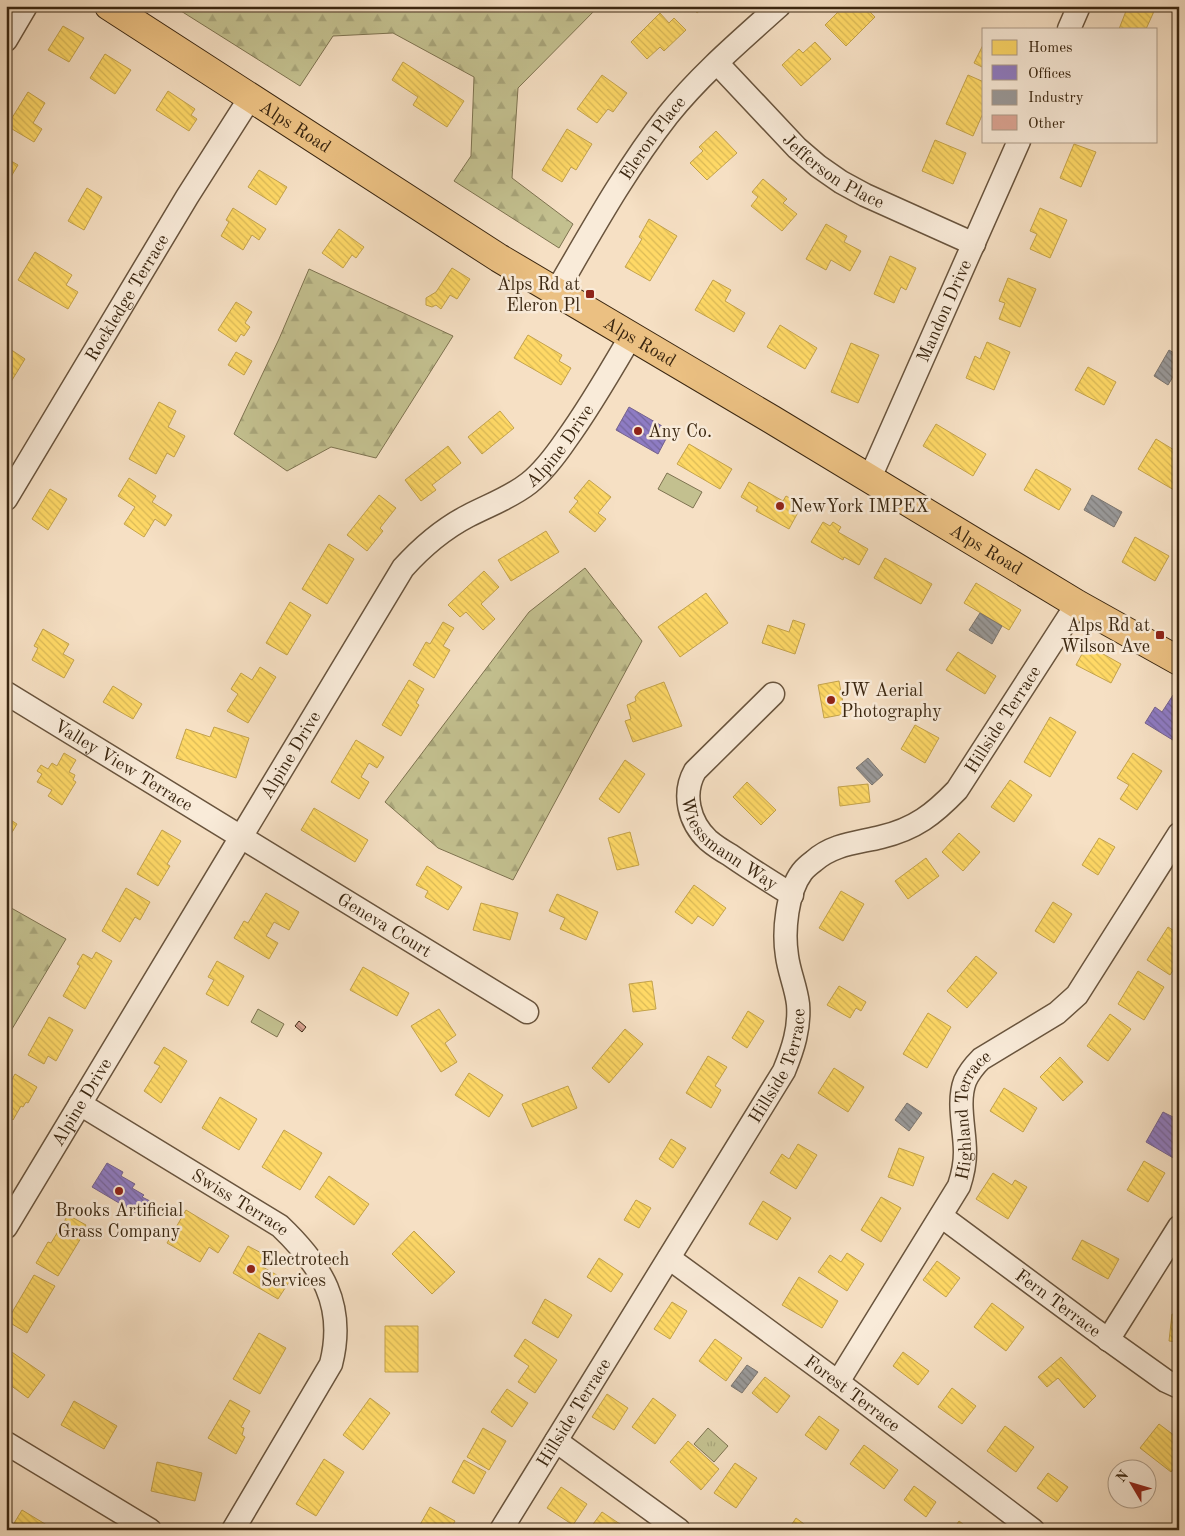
<svg xmlns="http://www.w3.org/2000/svg" width="1185" height="1536" font-family="'Old Standard TT',serif">
  <defs>
    <pattern id="grass-tufts" width="24" height="20" patternUnits="userSpaceOnUse" patternTransform="scale(1.25)"><rect width="24" height="20" fill="#c3c08f"/><path d="M3 7l-1-3M5 7V3M7 7l1-3M15 17l-1-3M17 17v-4M19 17l1-3" fill="none" stroke="#a8a57a"/></pattern>
    <pattern id="forest-firs" width="22" height="20" patternUnits="userSpaceOnUse" patternTransform="scale(1.25)"><rect width="22" height="20" fill="#c3c08f"/><path d="M5 1l3.5 6h-7zM16 11l3.5 6h-7z" fill="#a8a57a"/></pattern>
    <pattern id="homes-back-hatch" width="6" height="6" patternUnits="userSpaceOnUse" patternTransform="scale(1.25)"><rect width="6" height="6" fill="#ffd966"/><path d="M-1 5l2 2M0 0l6 6M5-1l2 2" fill="none" stroke="#dbba57"/></pattern>
    <pattern id="offices-back-hatch" width="6" height="6" patternUnits="userSpaceOnUse" patternTransform="scale(1.25)"><rect width="6" height="6" fill="#8e7cc3"/><path d="M-1 5l2 2M0 0l6 6M5-1l2 2" fill="none" stroke="#75659d"/></pattern>
    <pattern id="industry-back-hatch" width="6" height="6" patternUnits="userSpaceOnUse" patternTransform="scale(1.25)"><rect width="6" height="6" fill="#999"/><path d="M-1 5l2 2M0 0l6 6M5-1l2 2" fill="none" stroke="#7e7d7b"/></pattern>
    <pattern id="building-back-hatch" width="6" height="6" patternUnits="userSpaceOnUse" patternTransform="scale(1.25)"><rect width="6" height="6" fill="#dca594"/><path d="M-1 5l2 2M0 0l6 6M5-1l2 2" fill="none" stroke="#b38677"/></pattern>
  </defs>
  <rect width="100%" height="100%" fill="#f6e0c4"/>
  <filter id="stains"><feTurbulence type="fractalNoise" baseFrequency=".004" numOctaves="4"/><feColorMatrix values="0 0 0 0 .2 0 0 0 0 .09 0 0 0 0 .02 0 0 0 .5 -.17"/></filter>
  <radialGradient id="worn" r=".72"><stop offset=".6" stop-color="#630" stop-opacity="0"/><stop offset="1" stop-color="#630" stop-opacity=".3"/></radialGradient>
  <path fill="url(#grass-tufts)" stroke="#7e7350" d="M708,1428L728,1446L714,1462L694,1444Z"/>
  <path fill="url(#forest-firs)" stroke="#7e7350" d="M173,6H599L518,88L512,178L573,224L559,248L454,181L471,156L474,77L393,33L333,36L300,86Z
    M309,269L453,336L376,458L331,447L287,471L234,434L279,339Z
    M585,568L642,641L513,880L438,848L385,802L529,612Z
    M6,905L66,939L6,1039Z"/>
  <path fill="#c3c08f" stroke="#7e7350" d="M667,473L702,492L693,508L658,489Z
    M258,1009L284,1024L277,1037L251,1022Z"/>
  <path fill="url(#homes-back-hatch)" stroke="#c4a34c" d="M691,6H705L697,13Z
    M844,6H864L875,17L846,46L825,25Z
    M1128,6L1156,7L1146,29H1119Z
    M660,13L669,23L674,18L686,30L664,51L660,47L647,59L631,42Z
    M63,26L84,38L69,62L48,50Z
    M815,42L831,59L801,86L782,65L799,49L803,53Z
    M984,43V68L974,63Z
    M105,54L131,70L115,94L90,78Z
    M403,62L464,101L447,127L413,105L418,97L392,80Z
    M602,75L627,93L613,112L608,109L597,123L577,109Z
    M968,75L984,82V111L973,136L946,124Z
    M168,91L195,109L191,115L197,119L189,131L156,110Z
    M28,92L45,103L33,123L42,129L34,142L7,126Z
    M567,129L592,144L576,170L571,167L562,182L542,170Z
    M716,131L737,153L707,180L690,163L703,151L699,147Z
    M935,140L966,153L953,184L922,171Z
    M1074,144L1096,152L1081,187L1060,178Z
    M6,158L18,165L6,185Z
    M259,170L287,187L276,205L248,187Z
    M763,179L787,199L783,203L797,214L782,231L751,206L758,197L752,192Z
    M87,188L102,197L84,230L68,221Z
    M233,208L266,229L259,240L252,235L243,250L221,236L229,222L226,220Z
    M1040,208L1067,220L1050,258L1030,249L1037,234L1030,231Z
    M649,219L677,236L650,281L625,267L642,239L639,237Z
    M826,224L847,236L844,242L861,251L850,271L831,260L826,270L806,259Z
    M339,229L364,247L356,258L352,255L343,268L322,253Z
    M35,252L72,275L66,285L78,292L68,309L18,280Z
    M890,256L916,268L906,290L901,287L894,303L874,294Z
    M452,268L470,279L457,299L450,295L441,309L436,305L432,307L426,305V298L436,292Z
    M1008,278L1036,289L1020,327L999,319L1005,303L999,301Z
    M713,280L731,290L725,301L745,313L734,332L695,310Z
    M236,302L252,312L245,323L250,327L244,336L241,334L236,342L218,330Z
    M780,325L817,348L805,369L767,347Z
    M528,335L562,355L559,361L571,368L561,385L514,358Z
    M987,342L1010,352L994,390L966,378L975,356L980,359Z
    M851,343L879,355L858,403L831,392Z
    M7,347L25,359L9,385L6,383Z
    M236,352L252,361L244,375L228,365Z
    M1088,367L1116,382L1104,405L1075,390Z
    M159,402L176,411L168,427L185,436L174,457L167,453L156,474L129,459Z
    M500,411L514,428L482,454L468,437Z
    M936,424L986,454L973,476L923,446Z
    M1156,439L1179,453V482L1174,490L1138,469Z
    M689,444L732,469L720,489L677,464Z
    M448,446L461,463L432,485L436,490L421,501L405,480Z
    M1036,469L1071,489L1059,510L1024,490Z
    M129,478L156,496L152,502L172,515L165,526L155,519L144,537L124,524L135,507L118,496Z
    M589,480L611,497L598,513L606,519L595,532L569,512L578,501L574,498Z
    M749,482L783,501L786,496L802,505L789,529L756,511L758,507L741,497Z
    M50,489L67,499L48,530L32,519Z
    M379,495L396,508L380,528L383,531L367,551L347,535Z
    M823,522L830,526L833,522L841,527L838,532L868,549L859,565L844,557L843,560L811,542Z
    M546,531L559,552L511,581L498,560Z
    M1135,537L1169,556L1155,581L1122,562Z
    M329,544L354,559L327,604L302,589Z
    M885,558L932,584L921,604L874,578Z
    M484,571L499,587L481,604L495,619L483,630L466,612L460,617L448,605Z
    M976,583L1021,610L1009,630L964,603Z
    M706,593L728,623L680,657L658,627Z
    M290,602L311,615L287,655L266,643Z
    M793,620L805,624L795,654L762,643L768,625L789,632Z
    M443,622L454,628L443,646L450,650L434,678L413,665L426,642L430,644Z
    M43,629L69,644L63,654L74,660L64,678L32,660L38,648L34,646Z
    M1087,645L1121,664L1111,683L1076,665Z
    M958,652L996,676L985,694L946,670Z
    M260,667L276,677L248,723L227,711L238,694L231,689L241,673L252,680Z
    M409,680L424,689L416,703L419,705L401,736L382,725Z
    M839,681L845,714L824,718L818,685Z
    M664,682L682,726L633,742L625,721L631,719L627,705L636,701L635,697L640,691Z
    M113,686L142,704L133,719L103,702Z
    M1050,717L1076,732L1050,777L1024,762Z
    M915,725L939,738L925,763L901,749Z
    M214,727L249,738L236,778L176,758L186,729L210,737Z
    M356,740L384,757L377,768L369,763L361,777L369,782L359,799L331,782Z
    M64,753L76,760L69,772L75,775L73,780L76,782L62,805L48,796L52,790L37,782L42,774L37,771L41,765L48,769L52,763L57,766Z
    M1133,753L1162,771L1137,810L1120,799L1129,785L1117,778Z
    M625,760L645,774L619,813L599,799Z
    M1010,780L1032,795L1014,822L991,807Z
    M747,782L776,810L761,825L733,797Z
    M868,784L870,802L840,806L838,787Z
    M314,808L368,840L355,862L301,830Z
    M6,817L17,824L8,839L12,842L6,852Z
    M162,830L181,841L167,864L170,866L158,886L137,874Z
    M630,832L639,865L617,870L608,838Z
    M959,833L980,852L963,871L942,852Z
    M1099,838L1115,847L1098,875L1082,865Z
    M926,858L939,876L908,899L895,881Z
    M427,866L462,887L448,910L425,897L428,891L416,885Z
    M694,885L726,908L713,926L698,916L692,924L675,912Z
    M126,888L150,902L140,920L135,917L120,942L102,931Z
    M841,891L864,904L843,941L819,928Z
    M266,893L299,912L289,930L274,922L266,936L278,943L269,959L234,938L244,921L248,923Z
    M557,894L598,912L586,940L560,929L565,918L549,911Z
    M1053,902L1072,914L1054,943L1035,931Z
    M481,903L518,913L510,940L473,930Z
    M1168,927L1179,934V961L1170,975L1147,960Z
    M96,952L112,961L85,1009L63,996L80,966L77,964L83,954L92,959Z
    M976,956L997,973L967,1008L947,991Z
    M217,961L244,976L228,1006L206,994L214,980L208,977Z
    M363,967L409,993L397,1016L350,990Z
    M1138,971L1164,987L1144,1020L1118,1004Z
    M652,981L656,1009L633,1012L629,984Z
    M839,986L866,1002L861,1011L856,1008L850,1018L827,1005Z
    M439,1009L456,1035L445,1043L457,1062L441,1072L411,1026Z
    M748,1011L764,1021L747,1048L732,1038Z
    M928,1013L951,1027L927,1068L903,1054Z
    M1110,1014L1131,1029L1108,1061L1087,1046Z
    M49,1017L73,1030L56,1061L48,1056L44,1064L28,1055Z
    M625,1029L643,1044L609,1083L592,1068Z
    M164,1047L187,1061L161,1103L144,1091L160,1066L154,1063Z
    M708,1056L727,1067L715,1086L721,1090L711,1108L686,1093Z
    M1060,1057L1083,1082L1063,1101L1040,1077Z
    M834,1068L864,1087L848,1112L818,1093Z
    M469,1073L503,1095L489,1117L455,1095Z
    M15,1074L37,1087L28,1103L26,1102L23,1107L21,1106L13,1120L10,1118L7,1125L6,1090Z
    M568,1086L577,1108L532,1127L522,1104Z
    M1004,1088L1037,1108L1023,1132L990,1111Z
    M220,1097L257,1119L239,1150L202,1128Z
    M284,1130L322,1153L300,1190L262,1167Z
    M671,1139L686,1148L673,1168L659,1159Z
    M798,1144L817,1155L796,1189L770,1173L782,1154L789,1159Z
    M899,1148L924,1157L913,1186L888,1177Z
    M1144,1161L1165,1173L1148,1202L1127,1190Z
    M993,1173L1012,1185L1015,1180L1027,1187L1008,1219L976,1199Z
    M329,1176L369,1204L354,1225L315,1197Z
    M881,1197L901,1208L881,1242L861,1230Z
    M636,1200L651,1208L639,1228L624,1220Z
    M763,1201L791,1218L777,1240L749,1224Z
    M186,1210L229,1236L218,1253L209,1247L200,1262L167,1243Z
    M68,1215L86,1225L79,1237L81,1238L58,1276L36,1263L48,1242L51,1243Z
    M414,1231L455,1272L432,1294L392,1254Z
    M1082,1240L1119,1259L1108,1279L1072,1259Z
    M248,1246L267,1256L261,1266L289,1282L278,1299L233,1273Z
    M847,1253L864,1264L847,1291L818,1272L830,1255L841,1262Z
    M599,1258L623,1274L611,1292L587,1277Z
    M937,1261L960,1278L946,1297L923,1280Z
    M34,1275L55,1286L27,1333L7,1321Z
    M799,1277L838,1301L822,1328L782,1305Z
    M545,1299L572,1315L558,1338L532,1323Z
    M672,1302L687,1311L670,1339L654,1329Z
    M992,1303L1024,1327L1006,1351L974,1327Z
    M1172,1314L1179,1315V1342L1169,1341Z
    M385,1326H418V1372H385Z
    M259,1333L286,1348L260,1394L233,1379Z
    M525,1339L557,1360L535,1393L518,1382L529,1366L514,1356Z
    M715,1339L742,1358L726,1381L699,1361Z
    M6,1348L45,1375L28,1398L6,1382Z
    M903,1352L929,1371L918,1385L893,1366Z
    M1061,1357L1096,1396L1084,1408L1058,1378L1047,1387L1038,1377Z
    M765,1377L790,1396L777,1413L752,1393Z
    M952,1388L976,1406L962,1424L938,1407Z
    M507,1389L528,1403L512,1427L491,1412Z
    M607,1394L628,1408L614,1430L592,1417Z
    M370,1398L390,1413L363,1450L343,1435Z
    M653,1398L676,1415L655,1444L632,1427Z
    M230,1400L250,1411L241,1427L244,1428L242,1435L245,1437L236,1454L208,1438Z
    M74,1401L117,1426L104,1449L61,1425Z
    M819,1416L839,1430L826,1450L805,1435Z
    M1159,1424L1179,1439V1462L1171,1472L1140,1448Z
    M1005,1426L1034,1447L1016,1472L987,1451Z
    M483,1428L506,1441L489,1470L467,1457Z
    M688,1441L719,1469L701,1490L670,1462Z
    M864,1445L898,1470L884,1489L850,1464Z
    M324,1459L344,1472L316,1516L296,1504Z
    M464,1460L486,1472L474,1494L452,1482Z
    M157,1462L202,1473L195,1501L151,1491Z
    M735,1463L757,1478L736,1508L714,1493Z
    M1048,1473L1068,1487L1057,1502L1037,1488Z
    M914,1486L936,1502L926,1517L904,1500Z
    M561,1487L587,1504L573,1525L547,1508Z
    M430,1507L455,1521L450,1530H417Z
    M22,1510L55,1530H10Z
    M602,1512L629,1530H595L591,1527Z
    M796,1518L812,1530H788Z
    M959,1521L971,1530H953Z
    M1121,1524L1129,1530H1116Z"/>
  <path fill="url(#offices-back-hatch)" stroke="#75628d" d="M629,407L662,426L658,432L667,437L658,454L616,430Z
    M1173,695L1179,698V737L1176,742L1145,723L1155,707L1162,712Z
    M1163,1112L1179,1120V1152L1175,1159L1146,1142Z
    M107,1163L123,1172L121,1176L135,1184L132,1188L144,1195L142,1197L150,1201L141,1216L92,1187Z"/>
  <path fill="url(#industry-back-hatch)" stroke="#7c7670" d="M1169,350L1179,356V367L1168,385L1154,376Z
    M1092,495L1122,512L1114,527L1084,510Z
    M980,613L1002,626L992,644L969,630Z
    M868,758L883,775L872,785L856,768Z
    M907,1103L922,1113L909,1131L895,1120Z
    M747,1365L758,1372L742,1393L731,1386Z"/>
  <path fill="url(#building-back-hatch)" stroke="#3a2610" d="M299,1021L306,1027L302,1032L295,1026Z"/>
  <g fill="none" stroke-linecap="round" stroke-linejoin="round">
    <defs>
      <g id="minor">
        <path d="M1069,29L1079,6"/>
        <path d="M6,40L26,6"/>
        <path id="s1" d="M717,63L797,148L818,166L841,182L865,195L974,244"/>
        <path id="s2" d="M556,292C591,232 625,170 668,115C700,75 740,41 779,6"/>
        <path id="s3" d="M869,480L1019,141"/>
        <path id="s4" d="M6,499L187,197L250,98"/>
        <path id="s5" d="M6,693L527,1012"/>
        <path id="s6" d="M773,694L695,771C682,794 689,822 708,840C715,846 723,851 730,855C750,869 771,882 792,895"/>
        <path id="s7" d="M80,1104L280,1226C322,1266 346,1305 331,1364L233,1530"/>
        <path id="s8" d="M941,1216L1092,1328L1166,1381L1179,1387"/>
        <path id="s9" d="M6,1227L403,568C422,547 443,529 468,516C489,505 510,498 529,483C544,471 555,456 566,440C590,407 610,372 631,336"/>
        <path id="s10" d="M669,1258L838,1382L1033,1530"/>
        <path d="M1108,1340L1179,1227"/>
        <path id="s11" d="M838,1382L959,1186C963,1174 965,1164 965,1152C965,1130 957,1102 965,1081C969,1072 974,1066 981,1059L1057,1013L1077,995L1179,834"/>
        <path d="M556,1441L679,1530"/>
        <path d="M6,1443L150,1530"/>
        <path id="s12" d="M501,1530L784,1071C793,1049 800,1028 798,1004C796,987 789,972 787,956C783,931 787,892 802,872C805,868 810,864 814,861C833,844 857,843 881,837C915,829 934,814 957,790L1077,604"/>
      </g>
      <g id="major">
        <path id="s13" d="M109,6L499,258L771,419L1077,604L1179,661"/>
      </g>
    </defs>
    <use href="#minor" stroke="#69543d" stroke-width="25"/>
    <use href="#major" stroke="#3a2610" stroke-width="30"/>
    <use href="#minor" stroke="#f9ebd9" stroke-width="22"/>
    <use href="#major" stroke="#ebc082" stroke-width="28"/>
  </g>
  <g fill="#8f2418" stroke="#f9ebd9" stroke-width="2">
    <rect x="585" y="289" width="10" height="10" rx="2.5"/>
    <circle cx="638" cy="431" r="5"/>
    <circle cx="780" cy="506" r="5"/>
    <rect x="1155" y="630" width="10" height="10" rx="2.5"/>
    <circle cx="831" cy="700" r="5"/>
    <circle cx="119" cy="1191" r="5"/>
    <circle cx="251" cy="1269" r="5"/>
  </g>
  <g text-anchor="middle" stroke-width="5" stroke-linejoin="round" paint-order="stroke">
    <g font-size="18" fill="#3a2610" stroke="#f9ebd9">
      <text dy="6" stroke="none"><textPath href="#s13" startOffset="222">Alps Road</textPath></text>
      <text dy="6" stroke="none"><textPath href="#s2" startOffset="182">Eleron Place</textPath></text>
      <text dy="6" stroke="none"><textPath href="#s1" startOffset="160">Jefferson Place</textPath></text>
      <text dy="6" stroke="none"><textPath href="#s4" startOffset="235">Rockledge Terrace</textPath></text>
      <text dy="6" stroke="none"><textPath href="#s3" startOffset="185">Mandon Drive</textPath></text>
      <text dy="6" stroke="none"><textPath href="#s13" startOffset="628">Alps Road</textPath></text>
      <text dy="6" stroke="none"><textPath href="#s9" startOffset="971">Alpine Drive</textPath></text>
      <text dy="6" stroke="none"><textPath href="#s13" startOffset="1032">Alps Road</textPath></text>
      <text dy="6" stroke="none"><textPath href="#s12" startOffset="1008">Hillside Terrace</textPath></text>
      <text dy="6" stroke="none"><textPath href="#s9" startOffset="551">Alpine Drive</textPath></text>
      <text dy="6" stroke="none"><textPath href="#s5" startOffset="138">Valley View Terrace</textPath></text>
      <text dy="6" stroke="none"><textPath href="#s6" startOffset="202">Wiessmann Way</textPath></text>
      <text dy="6" stroke="none"><textPath href="#s5" startOffset="444">Geneva Court</textPath></text>
      <text dy="6" stroke="none"><textPath href="#s12" startOffset="542">Hillside Terrace</textPath></text>
      <text dy="6" stroke="none"><textPath href="#s9" startOffset="146">Alpine Drive</textPath></text>
      <text dy="6" stroke="none"><textPath href="#s11" startOffset="305">Highland Terrace</textPath></text>
      <text dy="6" stroke="none"><textPath href="#s7" startOffset="188">Swiss Terrace</textPath></text>
      <text dy="6" stroke="none"><textPath href="#s8" startOffset="146">Fern Terrace</textPath></text>
      <text dy="6" stroke="none"><textPath href="#s10" startOffset="228">Forest Terrace</textPath></text>
      <text dy="6" stroke="none"><textPath href="#s12" startOffset="138">Hillside Terrace</textPath></text>
    </g>
    <g font-size="18" fill="#3a2610" stroke="#f9ebd9" text-anchor="start">
      <text x="580" y="290" text-anchor="end">Alps Rd at<tspan x="580" dy="21">Eleron Pl</tspan></text>
      <text x="648" y="437">Any Co.</text>
      <text x="790" y="512">NewYork IMPEX</text>
      <text x="1150" y="631" text-anchor="end">Alps Rd at<tspan x="1150" dy="21">Wilson Ave</tspan></text>
      <text x="841" y="696">JW Aerial<tspan x="841" dy="21">Photography</tspan></text>
      <text x="119" y="1216" text-anchor="middle">Brooks Artificial<tspan x="119" dy="21">Grass Company</tspan></text>
      <text x="261" y="1265">Electrotech<tspan x="261" dy="21">Services</tspan></text>
    </g>
  </g>
  <rect width="1185" height="1536" fill="none" stroke="#f6e0c4" stroke-width="25"/>
  <rect x="8" y="8" width="1170" height="1521" fill="none" stroke="#3a2610" stroke-width="2.5"/>
  <rect x="12" y="12" width="1160" height="1511" fill="none" stroke="#3a2610"/>
  <rect x="982" y="28" width="175" height="115" fill="#f9ebd9" stroke="#ad9c89"/>
  <rect x="992" y="40" width="25" height="15" fill="#ffd966" stroke="#ad9c89"/>
  <text x="1028" y="52" font-size="15" fill="#3a2610">Homes</text>
  <rect x="992" y="65" width="25" height="15" fill="#8e7cc3" stroke="#ad9c89"/>
  <text x="1028" y="78" font-size="15" fill="#3a2610">Offices</text>
  <rect x="992" y="90" width="25" height="15" fill="#999999" stroke="#ad9c89"/>
  <text x="1028" y="102" font-size="15" fill="#3a2610">Industry</text>
  <rect x="992" y="115" width="25" height="15" fill="#dca594" stroke="#ad9c89"/>
  <text x="1028" y="128" font-size="15" fill="#3a2610">Other</text>
  <g transform="translate(1132 1484) rotate(308)"><circle r="24" fill="#f9ebd9" stroke="#ad9c89"/>
  <path d="M0-4L9 19L0 12L-9 19Z" fill="#8f2418"/>
  <text y="-8" font-size="14" font-weight="bold" text-anchor="middle" fill="#3a2610">N</text>
  </g>
  <rect width="100%" height="100%" filter="url(#stains)"/>
  <rect width="100%" height="100%" fill="url(#worn)"/>
</svg>
